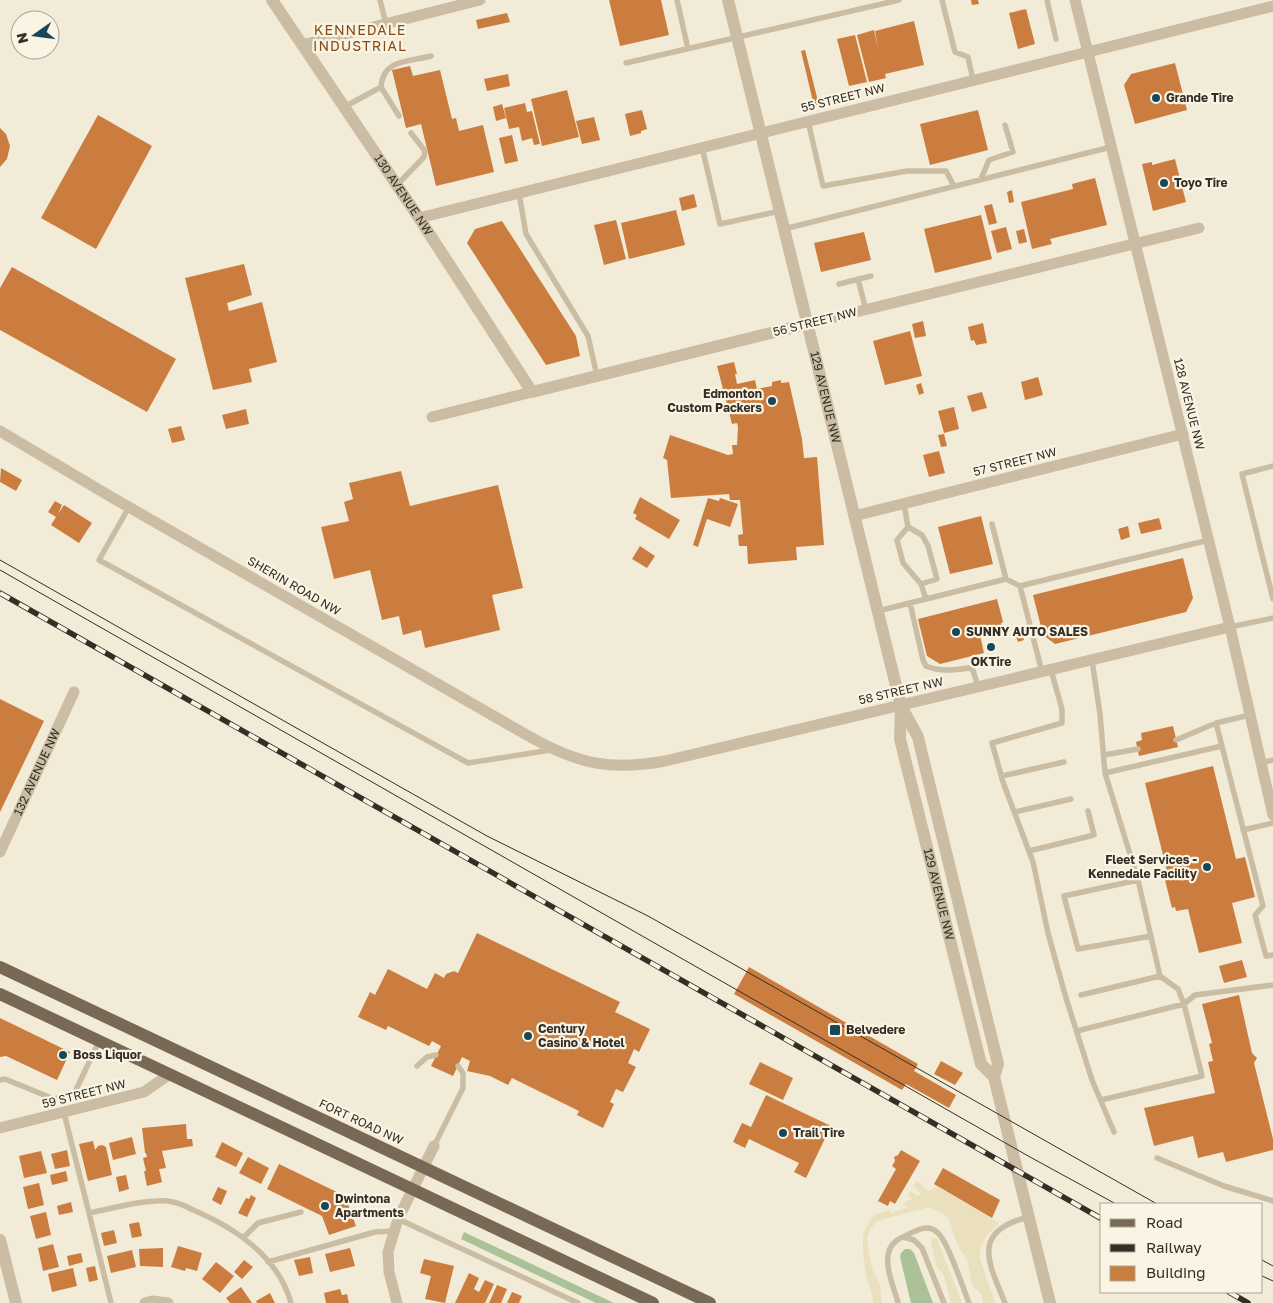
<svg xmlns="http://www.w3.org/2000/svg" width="1273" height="1303" font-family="'Golos Text',sans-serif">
  <rect width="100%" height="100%" fill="#f2ebd8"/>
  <path fill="#abc198" d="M464,1232L614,1303H596L461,1239Z
    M905,1249H910L914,1253L933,1303H911L900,1257L901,1253Z"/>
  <path fill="#eae0be" d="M917,1181L928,1191L938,1187L999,1223L987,1235L980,1249V1259L995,1303H983L981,1294L972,1285L967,1259L958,1246L949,1220L944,1214L929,1207L877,1221L870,1229L867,1238L870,1260L873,1271L880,1284L882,1303H874L865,1270L863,1250V1234L872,1217L879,1213L890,1210L891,1213L909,1207H906L904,1202L912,1199L908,1196L910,1191L918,1196L921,1194L913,1186Z
    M933,1238L937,1239L962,1303H951L944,1276L936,1265L931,1241Z"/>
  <path fill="#ca7d3e" d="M609,0H661L669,35L620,46Z
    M971,0H978L979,4L972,5Z
    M1026,9L1035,44L1018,49L1009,13Z
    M507,13L510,22L478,29L476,20Z
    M914,21L924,65L885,74L886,78L869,82L857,35L874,30L878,48L875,31Z
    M855,35L867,82L849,86L837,39Z
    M805,50L819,105L814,106L801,51Z
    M1175,63L1187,110L1135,124L1124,85L1131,74Z
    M410,66L413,76L440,70L452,119L456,118L459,131L483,125L494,172L436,186L421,124L406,128L392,70Z
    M508,74L510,86L487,91L484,79Z
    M567,90L579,137L542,146L531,99Z
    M525,103L527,112L532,111L540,144L534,145L532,138L522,141L519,127L509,129L504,108Z
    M502,104L506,118L496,121L493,107Z
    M642,110L647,129L641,131V133L630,136L625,114Z
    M978,110L988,150L930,165L920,124Z
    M98,115L152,146L96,249L41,218Z
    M594,117L600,140L582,144L576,121Z
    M0,128L6,134L10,146L7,159L0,167Z
    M512,135L518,161L505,164L499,138Z
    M1175,159L1186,202L1153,211L1142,164L1152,162V165Z
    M1095,178L1107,225L1050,239L1052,244L1032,249L1021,202L1073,189L1072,184Z
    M1012,190L1014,202L1009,203L1007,192Z
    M694,194L697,207L682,211L679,198Z
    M992,204L997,223L989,225L984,206Z
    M676,210L685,245L629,259L621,223Z
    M981,215L992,259L935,273L924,229Z
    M616,220L626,259L604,265L594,225Z
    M502,221L576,336L580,356L546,365L467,243L475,229Z
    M1006,227L1012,249L997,253L991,231Z
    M1024,229L1027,242L1019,244L1016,231Z
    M864,232L871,260L821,272L814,243Z
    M244,264L252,295L227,303L229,311L262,302L277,362L249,369L252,382L213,390L185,278Z
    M12,267L176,359L147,412L0,330V288Z
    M923,321L926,336L915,338L912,324Z
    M983,323L987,343L976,345L974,340L971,341L968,327Z
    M910,331L922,376L885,385L873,341Z
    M734,362L737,374H735L737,384L755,380L757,389L772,386V382L781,380V383L789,382L802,439L804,458L817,457L824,545L796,547L797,560L748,564L747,546H739L738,535L743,534L740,500H730L729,494L671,498L667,460L663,458L670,435L728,455L733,454L732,445H737L738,427L737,423L732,424L717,366Z
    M1038,377L1043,395L1025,400L1021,382Z
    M921,383L924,393L919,395L916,385Z
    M982,392L987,408L972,412L967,396Z
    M954,407L959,429L944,433L938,411Z
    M246,409L249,424L226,429L222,415Z
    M181,426L185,440L172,443L168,429Z
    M944,434L947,446L941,447L938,435Z
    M939,451L945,473L929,477L923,455Z
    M1,468L22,480L16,491L0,482Z
    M401,471L410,506L498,485L523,588L492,595L500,630L425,648L421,630L403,635L399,616L382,620L370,570L334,579L321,527L349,521L344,502L353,499L349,483Z
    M640,497L680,520L669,539L635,519L637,515L633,513Z
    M708,498L719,501L720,498L738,504L730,527L707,519L698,547L693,545Z
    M55,501L62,505L58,514L64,505L92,523L79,543L51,525L56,517L48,512Z
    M981,516L993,564L950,574L938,527Z
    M1159,518L1162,529L1141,534L1138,523Z
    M1128,526L1130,537L1121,540L1118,529Z
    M640,546L655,556L647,568L632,559Z
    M1183,558L1193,598L1186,612L1055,644L1043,635L1033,595Z
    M997,599L1003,622L1001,623L1003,629L980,635L984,653L940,664L927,656L918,619Z
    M1020,629L1024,640L1018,642L1014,631Z
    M0,699L44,721L0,812Z
    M1173,726L1178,747L1139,756L1136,742L1142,740L1141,733Z
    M1213,766L1236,859L1245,857L1255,897L1232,903L1242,943L1199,953L1188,909L1176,911L1175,907L1172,908L1164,876L1168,875L1145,783Z
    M477,933L620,1002L615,1012L650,1029L639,1052L634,1049L628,1063L636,1067L623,1092L616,1089L610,1102L614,1104L603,1128L577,1115L579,1111L512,1078L508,1085L490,1076L467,1071L470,1061L462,1057L453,1076L431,1066L441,1046L432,1041L429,1046L388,1026L386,1030L358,1017L370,992L375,995L388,969L427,989L435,973L444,978L446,974L454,971L458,973Z
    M1242,960L1247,977L1224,983L1219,966Z
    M749,967L918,1064L914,1071L956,1095L949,1108L906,1084L902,1090L734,994Z
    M1239,995L1252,1053L1257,1058L1254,1063L1273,1139V1150L1226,1162L1223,1152L1198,1158L1193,1136L1154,1146L1144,1108L1215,1093L1208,1062L1213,1061L1209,1044L1212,1043L1202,1004Z
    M0,1018L70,1052L57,1080L6,1056L0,1057Z
    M941,1061L963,1073L955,1085L934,1074Z
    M760,1062L793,1078L783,1100L749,1084Z
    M766,1095L831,1126L806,1178L794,1172L799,1163L749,1139L745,1148L733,1142L742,1123L751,1127Z
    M186,1124L187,1139H192L193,1146L162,1151L166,1168L159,1169L162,1182L147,1186L144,1171H146L143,1158L147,1157L146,1153H145L142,1128Z
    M132,1137L136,1154L113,1160L109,1143Z
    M93,1141L95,1150L98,1146L102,1145L106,1147L112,1175L88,1181L79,1144Z
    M222,1142L243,1153L236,1167L215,1157Z
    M67,1150L70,1166L55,1169L51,1154Z
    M901,1150L920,1161L895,1204L890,1201L888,1206L878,1201L896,1169L892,1166L895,1161L894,1157L898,1155Z
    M41,1151L47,1173L24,1178L19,1156Z
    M248,1157L269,1168L261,1184L239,1173Z
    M279,1164L345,1196L356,1226L329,1235L322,1216L267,1189Z
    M943,1168L1000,1200L992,1218L934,1184Z
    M66,1171L68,1181L52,1185L50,1175Z
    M126,1175L129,1189L119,1192L116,1177Z
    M39,1183L44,1205L28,1209L23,1187Z
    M218,1187L227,1191L221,1205L212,1200Z
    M251,1195L256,1198L247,1217L238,1213L246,1198L249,1199Z
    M71,1202L73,1212L59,1215L57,1206Z
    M46,1212L51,1235L36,1239L30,1216Z
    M139,1222L142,1236L132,1238L129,1224Z
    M114,1230L117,1243L104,1246L101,1233Z
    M53,1244L59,1267L43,1271L38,1248Z
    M178,1246L202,1253L197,1271L186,1268L185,1271L171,1267Z
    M163,1248V1267L140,1266L139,1249Z
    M350,1248L355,1266L330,1272L325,1254Z
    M132,1250L136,1267L111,1273L107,1256Z
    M81,1253L83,1262L69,1266L67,1256Z
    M310,1257L313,1273L299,1276L294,1260Z
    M424,1259L454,1266L445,1303L425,1299L431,1276L420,1273Z
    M244,1260L253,1267L242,1279L234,1272Z
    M216,1262L234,1276L220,1293L202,1279Z
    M95,1266L98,1280L89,1282L86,1268Z
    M73,1268L77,1286L52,1292L48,1274Z
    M469,1273L479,1278L474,1289L479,1292L485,1280L494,1284L485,1303H455Z
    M497,1285L507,1289L501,1303H489Z
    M241,1287L252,1303H230L226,1298Z
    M340,1289L342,1295L347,1294L349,1303H326L324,1293Z
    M512,1292L522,1296L519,1303H507Z
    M270,1293L275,1303H257L256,1301Z"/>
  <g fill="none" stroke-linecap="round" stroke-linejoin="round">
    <path stroke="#cabda4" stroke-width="5.5" d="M380,0L386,24
      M677,0L688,49
      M942,0L955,52L968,57L973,80
      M1047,0L1056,39
      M626,63L899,0
      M381,87C383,59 408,62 431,56
      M344,107L381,87L399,116
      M808,121L823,186L907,171H946L954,186
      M702,147L720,224L780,211
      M981,179L989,160L1013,152L1005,125
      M397,185L424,157L425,151L411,133
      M519,193L526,234L588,336L597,376
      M784,229L1111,147
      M858,279L866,310
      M839,284L871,276
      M1273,466L1242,474L1273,599
      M904,504L908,527L897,540L903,563L921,584L926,599
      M129,507L99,560L468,763L551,750
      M992,524L1006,579
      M908,527L922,535L928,546L937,579L921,584
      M1020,586L1042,672
      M910,603L923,660L926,666C939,672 955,670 969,668L973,670L978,687
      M878,611L1006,579L1020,586L1209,540
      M1230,627L1273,618
      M1051,670L1062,709V723L992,743L1003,782L1033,862L1048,933L1066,998L1092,1080L1114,1132
      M1250,715L1216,723L1263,906L1255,915L1266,956L1273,955
      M1176,740L1216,723
      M1104,755L1138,749
      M1261,763L1273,760
      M1105,773L1222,746
      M1002,776L1064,762
      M1015,812L1071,799
      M1243,830L1273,823
      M1029,851L1094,835L1088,811
      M1138,880L1064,896L1078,949L1151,936
      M1081,995L1160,976L1138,880L1105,773L1100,714L1092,660
      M1077,1031L1184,1004L1195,995L1273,985
      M417,1066L427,1057L436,1055
      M0,1080L5,1079L54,1099L71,1095L75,1092L99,1041
      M1101,1100L1202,1076L1184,1004L1178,989L1160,976
      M64,1113L89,1213
      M434,1146L463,1088V1073L458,1066
      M1157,1158L1224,1186L1273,1201
      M398,1219L578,1303
      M244,1237L258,1223L301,1212
      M903,1237L914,1240L922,1248L944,1303
      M268,1262L375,1232L395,1231
      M111,1303L89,1213C111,1209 152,1197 173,1202C181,1203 190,1209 198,1212C238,1230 279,1259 291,1303
      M898,1303C894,1286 878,1255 896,1241C901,1237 907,1235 913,1232C922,1228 930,1225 938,1233C948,1242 963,1288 969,1303
      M1005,1303C989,1263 970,1232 1028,1217"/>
    <g stroke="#cabda4" stroke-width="11">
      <path d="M1075,0L1230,627L1273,815"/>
      <path d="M302,45L480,0"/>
      <path d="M419,218L1273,6"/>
      <path d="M807,324L1199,228"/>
      <path d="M432,417L532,392"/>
      <path d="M0,431L113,498L532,738C579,764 611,771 665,761L1230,627"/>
      <path d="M854,516L1183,434"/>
      <path id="s1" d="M0,852L74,692"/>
      <path d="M0,1128L144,1092L170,1074"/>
      <path d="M145,1303L152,1301L168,1303"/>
      <path d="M397,1303L389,1272L388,1252L398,1219L434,1146"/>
    </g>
    <g stroke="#cabda4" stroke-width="12">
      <path id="s2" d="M272,0L419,218L532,392L807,324"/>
      <path id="s3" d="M728,0L901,706L918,737L922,754L998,1064L994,1077"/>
      <path id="s4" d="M901,708L900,739L981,1064L994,1077L1050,1303"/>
      <path d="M0,1240L16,1303"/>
    </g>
    <path stroke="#786856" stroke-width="12" d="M0,967L710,1303
      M0,994L653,1303"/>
    <path stroke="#352e26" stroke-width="1" d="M0,560L487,836L648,916L705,948L1157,1204
      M0,570L1030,1157L1116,1204
      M1262,1260L1273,1266
      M1262,1276L1273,1281"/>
    <defs>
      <path id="rail" d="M0,593L1102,1219
        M1229,1292L1248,1303"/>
    </defs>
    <use href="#rail" stroke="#352e26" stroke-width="5.5"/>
    <use href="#rail" stroke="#faf4e4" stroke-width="4" stroke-dasharray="11" stroke-linecap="butt"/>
  </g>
  <g fill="#1a4757" stroke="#faf4e4" stroke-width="2">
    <circle cx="1156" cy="98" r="5"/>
    <circle cx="1164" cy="183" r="5"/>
    <circle cx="772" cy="401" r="5"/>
    <circle cx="956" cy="632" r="5"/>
    <circle cx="991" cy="647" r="5"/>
    <circle cx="1207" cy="867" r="5"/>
    <rect x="829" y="1024" width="12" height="12" rx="2.5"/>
    <circle cx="528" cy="1036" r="5"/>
    <circle cx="63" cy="1055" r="5"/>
    <circle cx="783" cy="1133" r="5"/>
    <circle cx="325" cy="1206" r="5"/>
  </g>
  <g text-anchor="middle" stroke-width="4.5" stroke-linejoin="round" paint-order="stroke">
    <g font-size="12" fill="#352e26" stroke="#faf4e4">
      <text transform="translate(843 98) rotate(-14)" y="4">55 STREET NW</text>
      <text dy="4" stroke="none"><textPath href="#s2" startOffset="235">130 AVENUE NW</textPath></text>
      <text transform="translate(815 322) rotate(-14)" y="4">56 STREET NW</text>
      <text dy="4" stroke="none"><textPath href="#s3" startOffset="409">129 AVENUE NW</textPath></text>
      <text transform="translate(1189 404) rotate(76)" y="4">128 AVENUE NW</text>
      <text transform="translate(1015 462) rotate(-14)" y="4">57 STREET NW</text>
      <text transform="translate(294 586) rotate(30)" y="4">SHERIN ROAD NW</text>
      <text transform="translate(901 691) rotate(-13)" y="4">58 STREET NW</text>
      <text dy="4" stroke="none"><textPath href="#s1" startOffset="88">132 AVENUE NW</textPath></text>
      <text dy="4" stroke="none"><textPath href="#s4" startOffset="191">129 AVENUE NW</textPath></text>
      <text transform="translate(84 1094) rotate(-14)" y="4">59 STREET NW</text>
      <text transform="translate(361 1122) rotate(25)" y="4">FORT ROAD NW</text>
    </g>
    <g font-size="12" font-weight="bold" fill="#352e26" stroke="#faf4e4" text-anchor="start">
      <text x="1166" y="102">Grande Tire</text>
      <text x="1174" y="187">Toyo Tire</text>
      <text x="762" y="398" text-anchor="end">Edmonton<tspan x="762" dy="14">Custom Packers</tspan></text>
      <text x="966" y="636">SUNNY AUTO SALES</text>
      <text x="991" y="666" text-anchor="middle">OKTire</text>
      <text x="1197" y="864" text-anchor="end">Fleet Services -<tspan x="1197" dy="14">Kennedale Facility</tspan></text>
      <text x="538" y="1033">Century<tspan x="538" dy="14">Casino &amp; Hotel</tspan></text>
      <text x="846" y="1034">Belvedere</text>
      <text x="73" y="1059">Boss Liquor</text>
      <text x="793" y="1137">Trail Tire</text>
      <text x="335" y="1203">Dwintona<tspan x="335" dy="14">Apartments</tspan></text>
    </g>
    <g font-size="14" letter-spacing="1" fill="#864b1c" stroke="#faf4e4">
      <text x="360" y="35">KENNEDALE<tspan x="360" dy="16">INDUSTRIAL</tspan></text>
    </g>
  </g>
  <rect x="1100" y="1203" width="162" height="90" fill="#faf4e4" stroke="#aba598"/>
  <rect x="1110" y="1219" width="25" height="8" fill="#786856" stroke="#aba598"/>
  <text x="1146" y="1228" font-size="15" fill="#352e26">Road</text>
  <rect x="1110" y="1244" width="25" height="8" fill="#352e26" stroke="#aba598"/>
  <text x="1146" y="1253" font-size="15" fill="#352e26">Railway</text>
  <rect x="1110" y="1266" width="25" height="15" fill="#ca7d3e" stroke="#aba598"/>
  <text x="1146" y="1278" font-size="15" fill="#352e26">Building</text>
  <g transform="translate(35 35) rotate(256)"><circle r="24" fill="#faf4e4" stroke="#aba598"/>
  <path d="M0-4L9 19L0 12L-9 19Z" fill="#1a4757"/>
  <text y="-8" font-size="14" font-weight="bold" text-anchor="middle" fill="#352e26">N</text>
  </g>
</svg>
